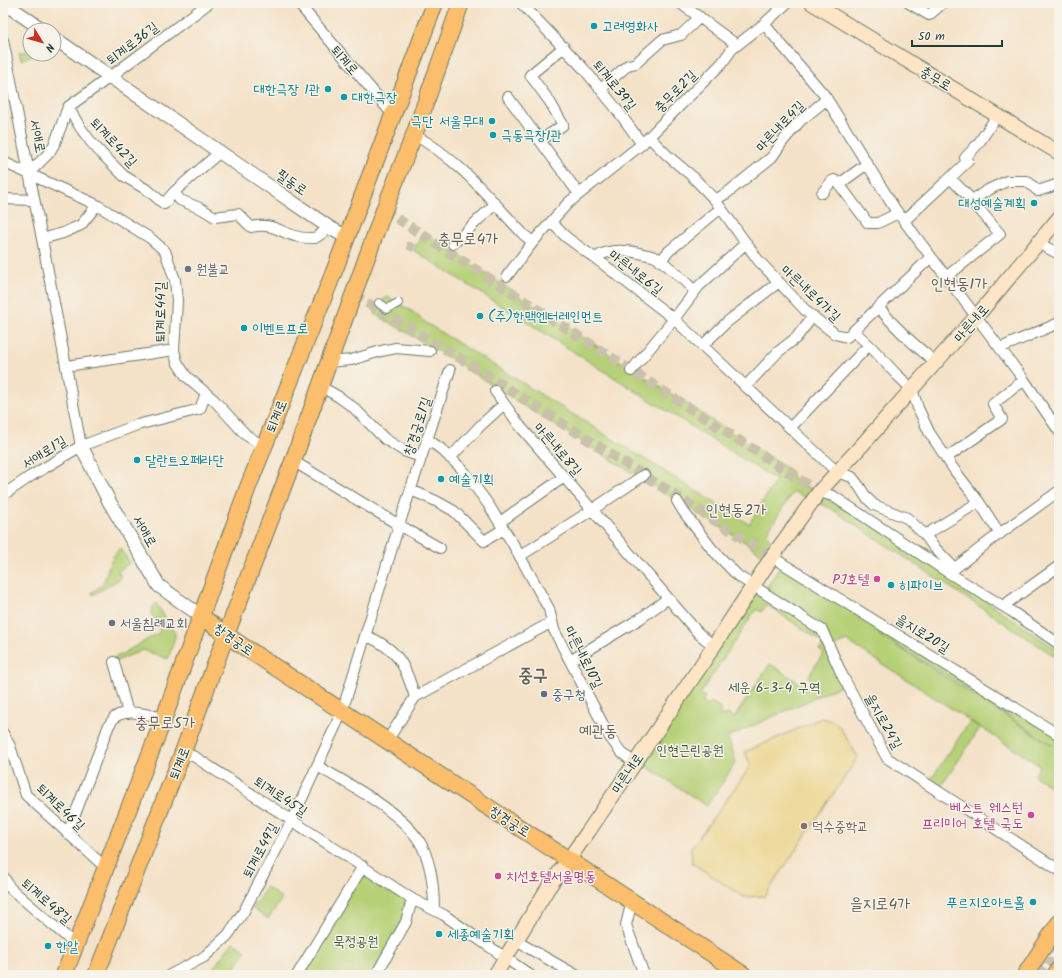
<svg xmlns="http://www.w3.org/2000/svg" width="1062" height="978" font-family="Kalam,'Poor Story',sans-serif">
  <rect width="100%" height="100%" fill="#f7f3e8"/>
  <filter id="ink" filterUnits="userSpaceOnUse"><feTurbulence type="fractalNoise" baseFrequency=".025" numOctaves="2"/><feDisplacementMap in="SourceGraphic" scale="8" xChannelSelector="R" yChannelSelector="G"/><feConvolveMatrix kernelMatrix="1 2 1 2 8 2 1 2 1" color-interpolation-filters="sRGB"/></filter>
  <filter id="wash" filterUnits="userSpaceOnUse"><feTurbulence type="fractalNoise" baseFrequency=".012" numOctaves="4" result="noise"/><feDisplacementMap in="SourceGraphic" scale="16" xChannelSelector="R" yChannelSelector="G"/><feGaussianBlur stdDeviation="0.9" result="paint"/><feColorMatrix in="noise" values="0 0 0 0 0 0 0 0 0 0 0 0 0 0 0 0 0 1.4 0 .05"/><feComposite in="paint" operator="in"/></filter>
  <g filter="url(#wash)">
    <rect width="100%" height="100%" fill="#f4e2c8"/>
    <path fill="#b5d076" stroke="#6a8655" fill-rule="evenodd" d="M30,46V54H35L21,60L19,52H26Z
      M424,232L522,298L791,471L793,479C885,529 972,592 1059,651V659L830,508L793,492L766,534L796,573L1059,737V793L1034,775L1040,766L847,641L831,648L823,630L764,591L780,567L748,544L526,407L452,359L375,314L386,296L413,312L426,323L749,524L776,480L413,250ZM878,634L944,674L1052,745H1051Z
      M120,548L130,563L118,571L121,578L93,595L92,592C109,582 104,576 111,561C113,556 117,552 120,548Z
      M753,586L822,630L847,683L728,737L736,762L707,806L637,760ZM767,605L824,643L819,650L824,653L808,677L812,679L807,688L770,664L734,718L726,713L724,716L719,713L722,709L711,702L708,706L702,702L705,697L700,694L756,609L761,612Z
      M156,603L175,633V637L168,659L143,650L114,662L113,659L159,633L160,630L151,614L153,606Z
      M970,721L980,728L938,791L928,784Z
      M363,871L406,899L404,919L372,975H301Z
      M267,887L282,899L268,919L252,908Z
      M233,942L246,951L230,975H208Z"/>
    <path fill="#eeda9e" stroke="#868c69" d="M822,718L832,721L839,726L858,757L765,896L744,897L692,863L691,848L751,766L745,752Z"/>
  </g>
  <g filter="url(#ink)">
    <g fill="none" stroke-linecap="round" stroke-linejoin="round">
      <path stroke="#c9c1aa" stroke-width="8" stroke-dasharray="8 4" stroke-linecap="butt" d="M407,246H410L416,250
        M1041,975L1059,948"/>
      <path stroke="#c9c1aa" stroke-width="10" stroke-dasharray="10 5" stroke-linecap="butt" d="M384,210L819,492
        M354,295L455,355L772,557"/>
      <defs>
        <path id="pedestrian" d="M379,303L387,309L398,303"/>
        <path id="minor" d="M298,3L394,116
          M521,3L584,69L615,107L642,144
          M680,3L737,45
          M909,3L929,15L943,3
          M764,24L825,96L895,209L1024,380L1059,431
          M3,40L42,239L81,446
          M601,89L628,65L636,63L662,40L681,35L700,17
          M508,97L579,194
          M68,107L80,127L91,142L102,154L124,176L149,191L164,204L174,192L220,152
          M414,135C458,158 490,199 524,235L533,242
          M649,137L668,156L693,177L715,200L758,260L807,312L835,334L847,337L931,257
          M540,141L563,125L550,102L530,75L564,47
          M3,162L97,205L150,238L165,251L175,280L177,301L174,350L177,362L186,376L213,399L246,435L257,442L265,444
          M867,164L839,184L868,223H878L898,213
          M29,173L49,153L55,143L68,107L110,77L209,3
          M950,178L968,161L965,158L978,144L997,116
          M174,192L180,200L202,209L215,217L238,214L251,227C273,222 280,233 299,237C304,238 310,238 315,238L330,228
          M822,193L832,181L834,180L839,184
          M3,199L34,200
          M715,200L727,193L772,157L783,141L800,121L827,99
          M972,200L988,190L1007,181H1027L1038,191L1059,184
          M904,221L950,178L969,197L1000,234L946,277
          M551,222L566,237L603,264L674,319L837,472L852,477L859,486L866,497L874,505L907,518L925,535L933,546L954,568
          M42,239L63,233L81,225L97,205
          M1038,243L1059,254
          M453,244L495,204
          M595,258C609,248 627,250 643,254C646,255 651,255 655,257C667,263 684,281 695,291
          M660,261L669,251L721,208
          M507,276L533,242L568,203L642,144L722,63L732,49L764,24L787,3
          M879,308C896,328 914,346 936,362
          M854,331L872,348L896,374L912,389L918,408L929,432L955,471L979,502L1000,534
          M702,346L727,322L779,282
          M1000,348L1059,323
          M328,362L351,360L381,351L396,348L430,351
          M66,366L174,350
          M631,371L674,319L699,286L746,243
          M320,386L339,397L354,408L385,439L404,451L421,457
          M745,387L778,352L796,338L813,316
          M495,391L520,426L699,634L714,646
          M790,428L869,345
          M427,439L441,449L463,470L488,504L513,544L549,609L554,630L609,736L621,752L634,763
          M450,458L480,426L504,404
          M946,458L1002,419L993,404L1024,380
          M293,461L399,525L440,548
          M411,490L436,501L454,511L484,541L504,529
          M819,492L833,496L949,573L1011,611L1059,644
          M3,495L31,476L81,446L137,425L200,409L206,393
          M677,501L683,511L712,549L738,576L822,630L842,675L887,758L1059,870
          M500,522L564,477
          M925,535L979,502
          M520,556L592,510L644,475
          M772,557L1059,735
          M950,572L991,540L1059,491
          M1003,606L1059,566
          M365,635C399,650 404,663 415,697
          M570,661L641,618L667,599
          M114,662L128,713
          M3,733L10,746L26,795L106,868
          M387,741L415,697L552,622
          M183,752L195,757L412,899L444,915L530,975
          M317,766C349,784 396,809 418,839C431,859 434,887 434,910
          M68,833L109,725C111,723 113,719 115,717C128,708 150,715 164,718
          M3,876L10,888L76,945
          M632,901L626,925L644,975
          M516,941L576,975
          M170,975L204,957L228,935L244,911L292,820L342,712L399,525L450,370
          M297,975L363,866
          M376,975L406,922L412,899"/>
        <path id="tertiary" d="M4,3L43,30
          M54,38L330,228L347,237
          M81,446L110,503L159,586L201,616"/>
        <path id="secondary" d="M812,3L1059,153
          M495,975L548,888L588,832L700,667L772,557L819,492L863,444L976,317L1059,218"/>
        <path id="primary" d="M201,616L226,635L744,975
          M64,975L164,718L248,487L335,269L435,3
          M96,975L183,752L226,635L293,461L384,210L414,135L461,3
          M1025,975L1059,923
          M1055,975L1059,969"/>
      </defs>
      <use href="#pedestrian" stroke="#6a7768" stroke-width="10"/>
      <use href="#minor" stroke="#6a7768" stroke-width="12"/>
      <use href="#tertiary" stroke="#6a7768" stroke-width="15"/>
      <use href="#secondary" stroke="#6a7768" stroke-width="16"/>
      <use href="#primary" stroke="#6a7768" stroke-width="18"/>
      <use href="#pedestrian" stroke="#fff" stroke-width="8"/>
      <use href="#minor" stroke="#fff" stroke-width="10"/>
      <use href="#tertiary" stroke="#fff" stroke-width="13"/>
      <use href="#secondary" stroke="#fde5c5" stroke-width="14"/>
      <use href="#primary" stroke="#fabe6d" stroke-width="16"/>
    </g>
  </g>
  <g fill="#0f9aa8" stroke="#f7f3e8" stroke-width="1.5">
    <circle cx="594" cy="26" r="4"/>
    <circle cx="328" cy="89" r="4"/>
    <circle cx="344" cy="97" r="4"/>
    <circle cx="492" cy="121" r="4"/>
    <circle cx="493" cy="135" r="4"/>
    <circle cx="1034" cy="203" r="4"/>
    <circle cx="480" cy="316" r="4"/>
    <circle cx="244" cy="328" r="4"/>
    <circle cx="137" cy="460" r="4"/>
    <circle cx="441" cy="479" r="4"/>
    <circle cx="891" cy="585" r="4"/>
    <circle cx="1033" cy="902" r="4"/>
    <circle cx="439" cy="934" r="4"/>
    <circle cx="48" cy="946" r="4"/>
  </g>
  <g fill="#6b7280" stroke="#f7f3e8" stroke-width="1.5">
    <circle cx="188" cy="269" r="4"/>
    <circle cx="112" cy="623" r="4"/>
  </g>
  <g fill="#d1479c" stroke="#f7f3e8" stroke-width="1.5">
    <circle cx="877" cy="579" r="4"/>
    <circle cx="1031" cy="815" r="4"/>
    <circle cx="498" cy="876" r="4"/>
  </g>
  <circle fill="#5c6f8a" stroke="#f7f3e8" stroke-width="1.5" cx="544" cy="694" r="4"/>
  <circle fill="#8d6e63" stroke="#f7f3e8" stroke-width="1.5" cx="804" cy="826" r="4"/>
  <g text-anchor="middle" stroke-width="3" stroke-linejoin="round" paint-order="stroke">
    <g font-size="14" fill="#0d838f" stroke="#f7f3e8" text-anchor="start">
      <text x="602" y="31">고려영화사</text>
      <text x="320" y="94" text-anchor="end">대한극장 1관</text>
      <text x="352" y="102">대한극장</text>
      <text x="484" y="126" text-anchor="end">극단 서울무대</text>
      <text x="501" y="140">극동극장1관</text>
      <text x="1026" y="208" text-anchor="end">대성예술계획</text>
      <text x="488" y="321">(주)한맥엔터레인먼트</text>
      <text x="252" y="333">이벤트프로</text>
      <text x="145" y="465">달란트오페라단</text>
      <text x="449" y="484">예술기획</text>
      <text x="899" y="590">히파이브</text>
      <text x="1025" y="907" text-anchor="end">푸르지오아트홀</text>
      <text x="447" y="939">세종예술기획</text>
      <text x="56" y="951">한알</text>
    </g>
    <g font-size="14" fill="#1f3d34" stroke="#f7f3e8">
      <text transform="translate(132 43) rotate(-37)" y="5">퇴계로36길</text>
      <text transform="translate(345 60) rotate(49)" y="5">퇴계로</text>
      <text transform="translate(936 78) rotate(31)" y="5">충무로</text>
      <text transform="translate(615 85) rotate(51)" y="5">퇴계로39길</text>
      <text transform="translate(675 91) rotate(-45)" y="5">충무로2길</text>
      <text transform="translate(780 126) rotate(-47)" y="5">마른내로4길</text>
      <text transform="translate(38 136) rotate(79)" y="5">서애로</text>
      <text transform="translate(114 142) rotate(47)" y="5">퇴계로42길</text>
      <text transform="translate(292 182) rotate(35)" y="5">필동로</text>
      <text transform="translate(636 272) rotate(38)" y="5">마른내로6길</text>
      <text transform="translate(811 293) rotate(43)" y="5">마른내로4가길</text>
      <text transform="translate(160 312) rotate(-90)" y="5">퇴계로44길</text>
      <text transform="translate(971 323) rotate(-49)" y="5">마른내로</text>
      <text transform="translate(276 416) rotate(-68)" y="5">퇴계로</text>
      <text transform="translate(417 426) rotate(-72)" y="5">창경궁로1길</text>
      <text transform="translate(558 449) rotate(49)" y="5">마른내로8길</text>
      <text transform="translate(44 452) rotate(-32)" y="5">서애로1길</text>
      <text transform="translate(145 531) rotate(60)" y="5">서애로</text>
      <text transform="translate(923 633) rotate(32)" y="5">을지로20길</text>
      <text transform="translate(234 639) rotate(35)" y="5">창경궁로</text>
      <text transform="translate(584 657) rotate(63)" y="5">마른내로10길</text>
      <text transform="translate(884 721) rotate(61)" y="5">을지로24길</text>
      <text transform="translate(179 763) rotate(-69)" y="5">퇴계로</text>
      <text transform="translate(627 773) rotate(-56)" y="5">마른내로</text>
      <text transform="translate(281 796) rotate(33)" y="5">퇴계로45길</text>
      <text transform="translate(61 807) rotate(44)" y="5">퇴계로46길</text>
      <text transform="translate(510 821) rotate(33)" y="5">창경궁로</text>
      <text transform="translate(260 850) rotate(-62)" y="5">퇴계로49길</text>
      <text transform="translate(47 901) rotate(41)" y="5">퇴계로48길</text>
    </g>
    <g font-size="14" fill="#5b616d" stroke="#f7f3e8" text-anchor="start">
      <text x="196" y="274">원불교</text>
      <text x="120" y="628">서울침례교회</text>
    </g>
    <g font-size="14" fill="#b23c85" stroke="#f7f3e8" text-anchor="end">
      <text x="869" y="584">PJ호텔</text>
      <text x="1023" y="812">베스트 웨스턴<tspan x="1023" dy="16">프리미어 호텔 국도</tspan></text>
      <text x="506" y="881" text-anchor="start">치선호텔서울명동</text>
    </g>
    <g font-size="14" fill="#3d5a41" stroke="#f7f3e8">
      <text x="774" y="692">세운 6-3-4 구역</text>
      <text x="690" y="755">인현근린공원</text>
      <text x="356" y="946">묵정공원</text>
    </g>
    <g font-size="14" fill="#4e5e75" stroke="#f7f3e8" text-anchor="start">
      <text x="552" y="699">중구청</text>
    </g>
    <g font-size="14" fill="#785e54" stroke="#f7f3e8" text-anchor="start">
      <text x="812" y="831">덕수중학교</text>
    </g>
    <g font-size="16" fill="#665f53" stroke="#f7f3e8">
      <text x="468" y="244">충무로4가</text>
      <text x="959" y="289">인현동1가</text>
      <text x="736" y="515">인현동2가</text>
      <text x="165" y="728">충무로5가</text>
      <text x="598" y="736">예관동</text>
      <text x="880" y="909">을지로4가</text>
    </g>
    <g font-size="18" font-weight="bold" fill="#665f53" stroke="#f7f3e8">
      <text x="533" y="681">중구</text>
    </g>
  </g>
  <rect width="1062" height="978" fill="none" stroke="#f7f3e8" stroke-width="16"/>
  <g transform="translate(42 42) rotate(127)"><circle r="19" fill="#f7f3e8" stroke="#a1aaa0"/>
  <path d="M0-3L7 15L0 10L-7 15Z" fill="#c8321e"/>
  <text y="-6" font-size="11" font-weight="bold" text-anchor="middle" fill="#1f3d34">N</text>
  </g>
  <path d="M912 40v6h90v-6" fill="none" stroke="#1f3d34" stroke-width="2"/>
  <text x="918" y="40" font-size="12" fill="#1f3d34" stroke="#f7f3e8" stroke-width="3" paint-order="stroke">50 m</text>
</svg>
